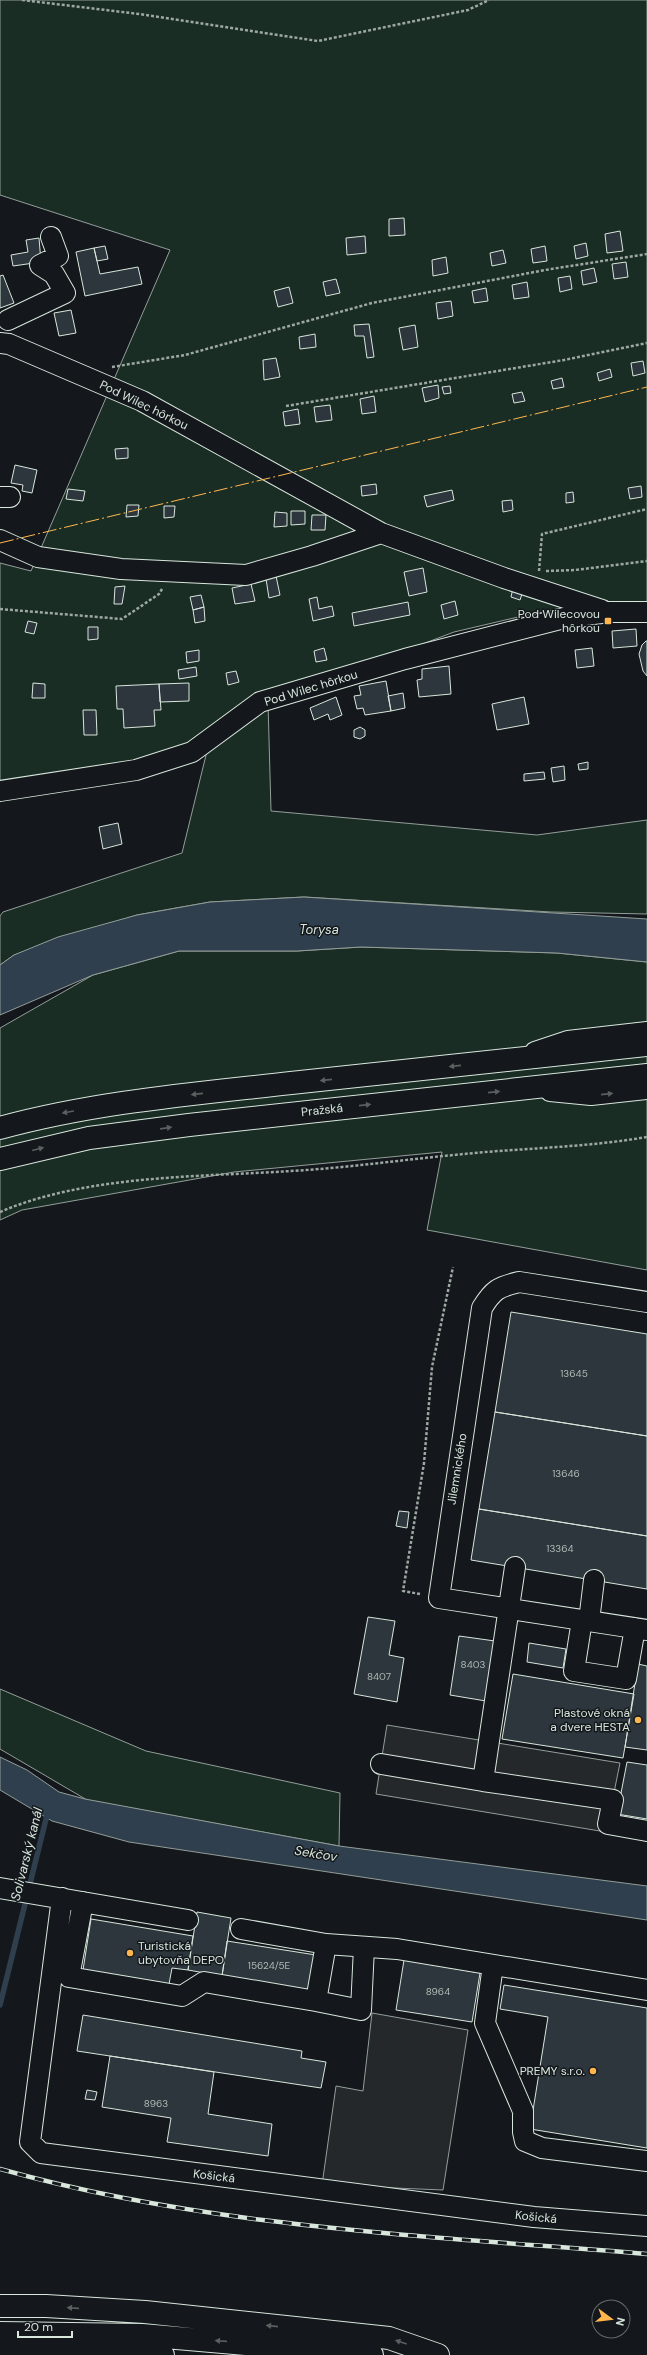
<svg xmlns="http://www.w3.org/2000/svg" width="647" height="2355" font-family="'DM Sans',sans-serif">
  <rect width="100%" height="100%" fill="#14181c"/>
  <path fill="#1a2d24" stroke="#939e99" d="M0,0H647V617L594,605L531,614L454,632L268,703L271,811L537,835L647,820V914L551,912L304,897L210,902L137,915L14,955L0,965V916L3,912L182,853L207,751L0,783V563L31,571L170,250L0,195Z
    M361,947L557,953L647,962V1270L427,1230L442,1152L234,1172L22,1210L0,1220V1028L93,975L179,951H297Z
    M0,1689L146,1751L340,1793L339,1846L87,1800L0,1749Z"/>
  <path fill="#24282b" stroke="#939e99" d="M387,1725L620,1763L606,1832L376,1794Z
    M372,2013L468,2030L443,2190L322,2185L336,2086L363,2091Z"/>
  <path fill="#2f3f4d" stroke="#939e99" d="M304,897L647,919V962L557,953L361,947L297,951H179L93,975L0,1015V965L14,955L58,937L137,915L210,902Z
    M0,1757L27,1770L59,1792L85,1799L339,1846L647,1886V1920L129,1842L52,1821L0,1790Z"/>
  <g fill="none" stroke-linecap="round" stroke-linejoin="round">
    <path stroke="#2f3f4d" stroke-width="5.5" d="M0,2005L48,1811"/>
  </g>
  <path fill="#2c363c" stroke="#d8e6dc" d="M404,218L405,235L389,236V219Z
    M620,231L623,251L607,253L605,234Z
    M365,236L366,253L347,255L346,238Z
    M39,238L41,262L13,266L11,255L28,252L26,240Z
    M586,243L588,256L576,259L574,246Z
    M105,246L108,259L97,261L94,248Z
    M545,246L547,261L533,263L531,249Z
    M94,248L100,274L138,267L142,284L85,296L76,252Z
    M503,250L506,263L492,266L490,253Z
    M446,257L448,273L433,276L432,260Z
    M626,262L628,277L614,279L612,264Z
    M594,268L597,282L583,285L581,271Z
    M3,275L14,303L0,308V276Z
    M570,276L572,289L560,292L558,278Z
    M336,279L340,293L326,296L323,282Z
    M527,282L529,297L514,299L512,285Z
    M289,287L293,303L278,307L274,291Z
    M486,288L488,301L474,303L472,291Z
    M451,301L453,316L438,319L436,303Z
    M71,310L76,333L59,336L54,313Z
    M369,324L374,357L367,358L364,336H355L354,325Z
    M415,325L418,347L403,350L399,328Z
    M315,334L316,347L300,349L299,337Z
    M276,358L280,377L264,380L263,360Z
    M643,361L645,373L633,376L631,363Z
    M610,369L612,377L599,381L597,373Z
    M562,378L564,387L553,389L551,381Z
    M438,385L439,398L425,402L422,388Z
    M450,386L451,393L444,394L442,387Z
    M522,392L525,401L514,403L512,394Z
    M374,396L376,412L362,414L360,399Z
    M330,405L332,420L316,422L314,407Z
    M298,409L300,424L285,426L283,412Z
    M128,448V458L116,459L115,449Z
    M15,465L37,470L32,493L22,491L23,485L11,483Z
    M376,484L377,494L362,496L361,486Z
    M641,486L642,497L630,499L628,488Z
    M68,489L85,491L83,501L66,499Z
    M452,490L454,500L427,507L424,496Z
    M573,492L574,502L566,503V493Z
    M512,500L513,510L503,512L502,501Z
    M127,505H139L138,516L126,517Z
    M164,506H175L174,517L164,518Z
    M291,511H305V524L291,525Z
    M275,512L287,513V526L274,527Z
    M312,515H326L325,530H311Z
    M423,568L427,592L409,596L404,572Z
    M276,576L280,595L269,598L266,579Z
    M251,584L255,601L235,604L232,588Z
    M125,586L122,604H114L115,587Z
    M513,588L523,591L520,600L511,597Z
    M201,595L204,607L193,610L190,597Z
    M317,597L319,609L332,606L334,616L313,621L309,599Z
    M455,601L458,615L444,619L441,605Z
    M408,602L410,615L354,626L352,613Z
    M204,607L205,621L195,623L193,610Z
    M28,621L37,623L34,634L25,632Z
    M88,627H98V639L88,640Z
    M636,629L637,646L613,648L612,631Z
    M646,641H647V676L643,671L639,654L642,645Z
    M324,648L327,660L316,662L314,651Z
    M592,648L594,666L577,668L575,650Z
    M199,650V661L187,663L186,652Z
    M449,666L451,694L419,697L417,680L422,679V669Z
    M196,667L197,676L179,679L178,670Z
    M236,671L239,682L228,685L226,673Z
    M386,681L391,711L365,715L363,708L357,709L354,696L361,695L359,686Z
    M33,683L45,684V698H32Z
    M189,683V701L160,702L159,684Z
    M159,684L161,710H154L155,726L124,728L123,709H117L116,686Z
    M403,693L405,708L391,711L388,696Z
    M336,697L342,715L330,720L328,714L314,720L310,708Z
    M524,697L529,724L497,730L492,704Z
    M83,710H96L97,735H84Z
    M360,727L365,730V736L360,739L354,737V730Z
    M588,762V769L579,770L578,764Z
    M564,766L565,780L553,782L551,768Z
    M544,772L545,779L524,781V774Z
    M118,823L122,844L103,849L99,827Z
    M511,1312L647,1334V1436L495,1412Z
    M495,1412L647,1436V1536L479,1509Z
    M479,1509L647,1536V1589L471,1560Z
    M399,1511L409,1512L407,1528L396,1526Z
    M368,1617L395,1621L389,1655L404,1658L397,1702L354,1694Z
    M459,1636L495,1641L486,1701L450,1695Z
    M529,1643L566,1649L563,1668L527,1662Z
    M638,1664L647,1666V1750L625,1747Z
    M513,1674L634,1694L623,1758L502,1739Z
    M627,1762L647,1765V1819L617,1814Z
    M197,1912L231,1918L222,1976L188,1970Z
    M91,1919L193,1936L188,1970L172,1968L169,1984L83,1970Z
    M227,1941L316,1955L310,1990L222,1976Z
    M404,1960L480,1973L472,2022L396,2010Z
    M504,1985L647,2008V2148L530,2129L548,2017L500,2009Z
    M83,2015L302,2051L301,2058L326,2062L321,2088L77,2051Z
    M110,2056L214,2072L208,2114L272,2124L268,2156L167,2142L171,2118L102,2107Z
    M87,2090L97,2092L95,2100L85,2099Z"/>
  <g fill="none" stroke-linecap="round" stroke-linejoin="round">
    <defs>
      <path id="minor" d="M8,320L65,293L54,274L40,265L58,256L51,237
        M0,343L9,344L142,401L381,533L504,578L602,610
        M0,497H10
        M0,540L38,557L121,569L246,575L312,556L381,533
        M0,791L136,770L192,752L260,702L405,659L568,617L610,612H647
        M535,1052L568,1041L647,1032
        M550,1091L591,1095L647,1089
        M647,1302L519,1282C498,1287 493,1290 482,1308L439,1598L647,1630
        M515,1567L483,1781L613,1800L608,1824L647,1831
        M582,1620L574,1671L626,1679L635,1628
        M589,1621L594,1580
        M381,1764L483,1781
        M0,1888L188,1920
        M62,1898L30,2142L41,2153L534,2217L647,2226
        M83,1902L69,1977L182,1996L204,1982L316,2001L326,1944L241,1929
        M326,1944L397,1949L647,1990
        M493,1965L485,2023L523,2111V2132L525,2141L542,2148L647,2161
        M316,2001L361,2010L364,1947"/>
      <path id="major" d="M0,1128C95,1102 194,1094 291,1083C410,1071 528,1057 647,1045
        M0,1159L89,1138L189,1125L647,1075
        M0,2306H46L145,2312L389,2338L438,2355
        M0,2333L142,2335L372,2355
        M0,2351L137,2352L163,2355"/>
    </defs>
    <use href="#minor" stroke="#d8e6dc" stroke-width="22"/>
    <use href="#major" stroke="#d8e6dc" stroke-width="24"/>
    <path stroke="#9da8a2" stroke-width="2.5" stroke-dasharray="3 2" stroke-linecap="butt" d="M22,0L139,14L318,41L468,10L489,0
      M112,367L185,355L372,303L545,270L647,254
      M286,406L564,360L647,343
      M539,571L542,534L647,509
      M546,571L575,570L647,561
      M0,609L122,619L159,594L162,589
      M0,1212C86,1175 198,1177 291,1171C346,1168 400,1160 454,1155C518,1148 583,1148 647,1137
      M420,1594L403,1591L424,1463L432,1367L453,1267"/>
    <use href="#minor" stroke="#14181c" stroke-width="20"/>
    <use href="#major" stroke="#14181c" stroke-width="22"/>
    <defs>
      <path id="rail" d="M0,2169C210,2228 431,2236 647,2254"/>
    </defs>
    <use href="#rail" stroke="#d8e6dc" stroke-width="4.5"/>
    <use href="#rail" stroke="#14181c" stroke-width="3" stroke-dasharray="9" stroke-linecap="butt"/>
    <path stroke="#ffb74d" stroke-width="1" stroke-dasharray="14 3 2 3" stroke-linecap="butt" d="M0,543L647,387"/>
  </g>
  <defs><path id="oneway-solid" d="M-6-.8H1V-3.2L6.5 0L1 3.2V.8H-6Z"/></defs>
  <g fill="#59605f">
    <use href="#oneway-solid" transform="translate(455 1066) rotate(174)"/>
    <use href="#oneway-solid" transform="translate(326 1080) rotate(174)"/>
    <use href="#oneway-solid" transform="translate(494 1092) rotate(-6)"/>
    <use href="#oneway-solid" transform="translate(197 1094) rotate(174)"/>
    <use href="#oneway-solid" transform="translate(607 1094) rotate(-6)"/>
    <use href="#oneway-solid" transform="translate(365 1105) rotate(-6)"/>
    <use href="#oneway-solid" transform="translate(68 1112) rotate(170)"/>
    <use href="#oneway-solid" transform="translate(166 1128) rotate(-8)"/>
    <use href="#oneway-solid" transform="translate(38 1149) rotate(-15)"/>
    <use href="#oneway-solid" transform="translate(73 2308) rotate(-176)"/>
    <use href="#oneway-solid" transform="translate(272 2326) rotate(-174)"/>
    <use href="#oneway-solid" transform="translate(221 2341) rotate(-176)"/>
    <use href="#oneway-solid" transform="translate(401 2342) rotate(-161)"/>
  </g>
  <g fill="#ffb74d" stroke="#14181c" stroke-width="1.5">
    <rect x="604" y="617" width="8" height="8" rx="2"/>
    <circle cx="638" cy="1720" r="4"/>
    <circle cx="130" cy="1953" r="4"/>
    <circle cx="593" cy="2071" r="4"/>
  </g>
  <g text-anchor="middle" stroke-width="3" stroke-linejoin="round" paint-order="stroke">
    <g font-size="10" fill="#adbab4">
      <text x="574" y="1377">13645</text>
      <text x="566" y="1477">13646</text>
      <text x="560" y="1552">13364</text>
      <text x="473" y="1668">8403</text>
      <text x="379" y="1680">8407</text>
      <text x="269" y="1969">15624/5E</text>
      <text x="438" y="1995">8964</text>
      <text x="156" y="2107">8963</text>
    </g>
    <g font-size="12" fill="#d8e6dc" stroke="#14181c">
      <text transform="translate(144 405) rotate(26)" y="4">Pod Wilec hôrkou</text>
      <text transform="translate(311 688) rotate(-17)" y="4">Pod Wilec hôrkou</text>
      <text transform="translate(322 1110) rotate(-6)" y="4">Pražská</text>
      <text transform="translate(457 1469) rotate(-81)" y="4">Jilemnického</text>
      <text transform="translate(214 2176) rotate(7)" y="4">Košická</text>
      <text transform="translate(536 2217) rotate(6)" y="4">Košická</text>
    </g>
    <g font-size="12" fill="#d8e6dc" stroke="#14181c" text-anchor="end">
      <text x="600" y="618">Pod Wilecovou<tspan x="600" dy="14">hôrkou</tspan></text>
      <text x="630" y="1717">Plastové okná<tspan x="630" dy="14">a dvere HESTA</tspan></text>
      <text x="138" y="1950" text-anchor="start">Turistická<tspan x="138" dy="14">ubytovňa DEPO</tspan></text>
      <text x="585" y="2075">PREMY s.r.o.</text>
    </g>
    <g font-size="13" font-style="italic" fill="#d8e6dc" stroke="#14181c">
      <text x="319" y="934">Torysa</text>
      <text transform="translate(316 1853) rotate(9)" y="5">Sekčov</text>
      <text transform="translate(26 1854) rotate(-76)" y="5">Solivarský kanál</text>
    </g>
  </g>
  <g transform="translate(611 2319) rotate(105)"><circle r="19" fill="#14181c" stroke="#626a69"/>
  <path d="M0-3L7 15L0 10L-7 15Z" fill="#ffb74d"/>
  <text y="-6" font-size="11" font-weight="bold" text-anchor="middle" fill="#d8e6dc">N</text>
  </g>
  <path d="M18 2331v6h54v-6" fill="none" stroke="#d8e6dc" stroke-width="2"/>
  <text x="24" y="2331" font-size="12" fill="#d8e6dc" stroke="#14181c" stroke-width="3" paint-order="stroke">20 m</text>
</svg>
